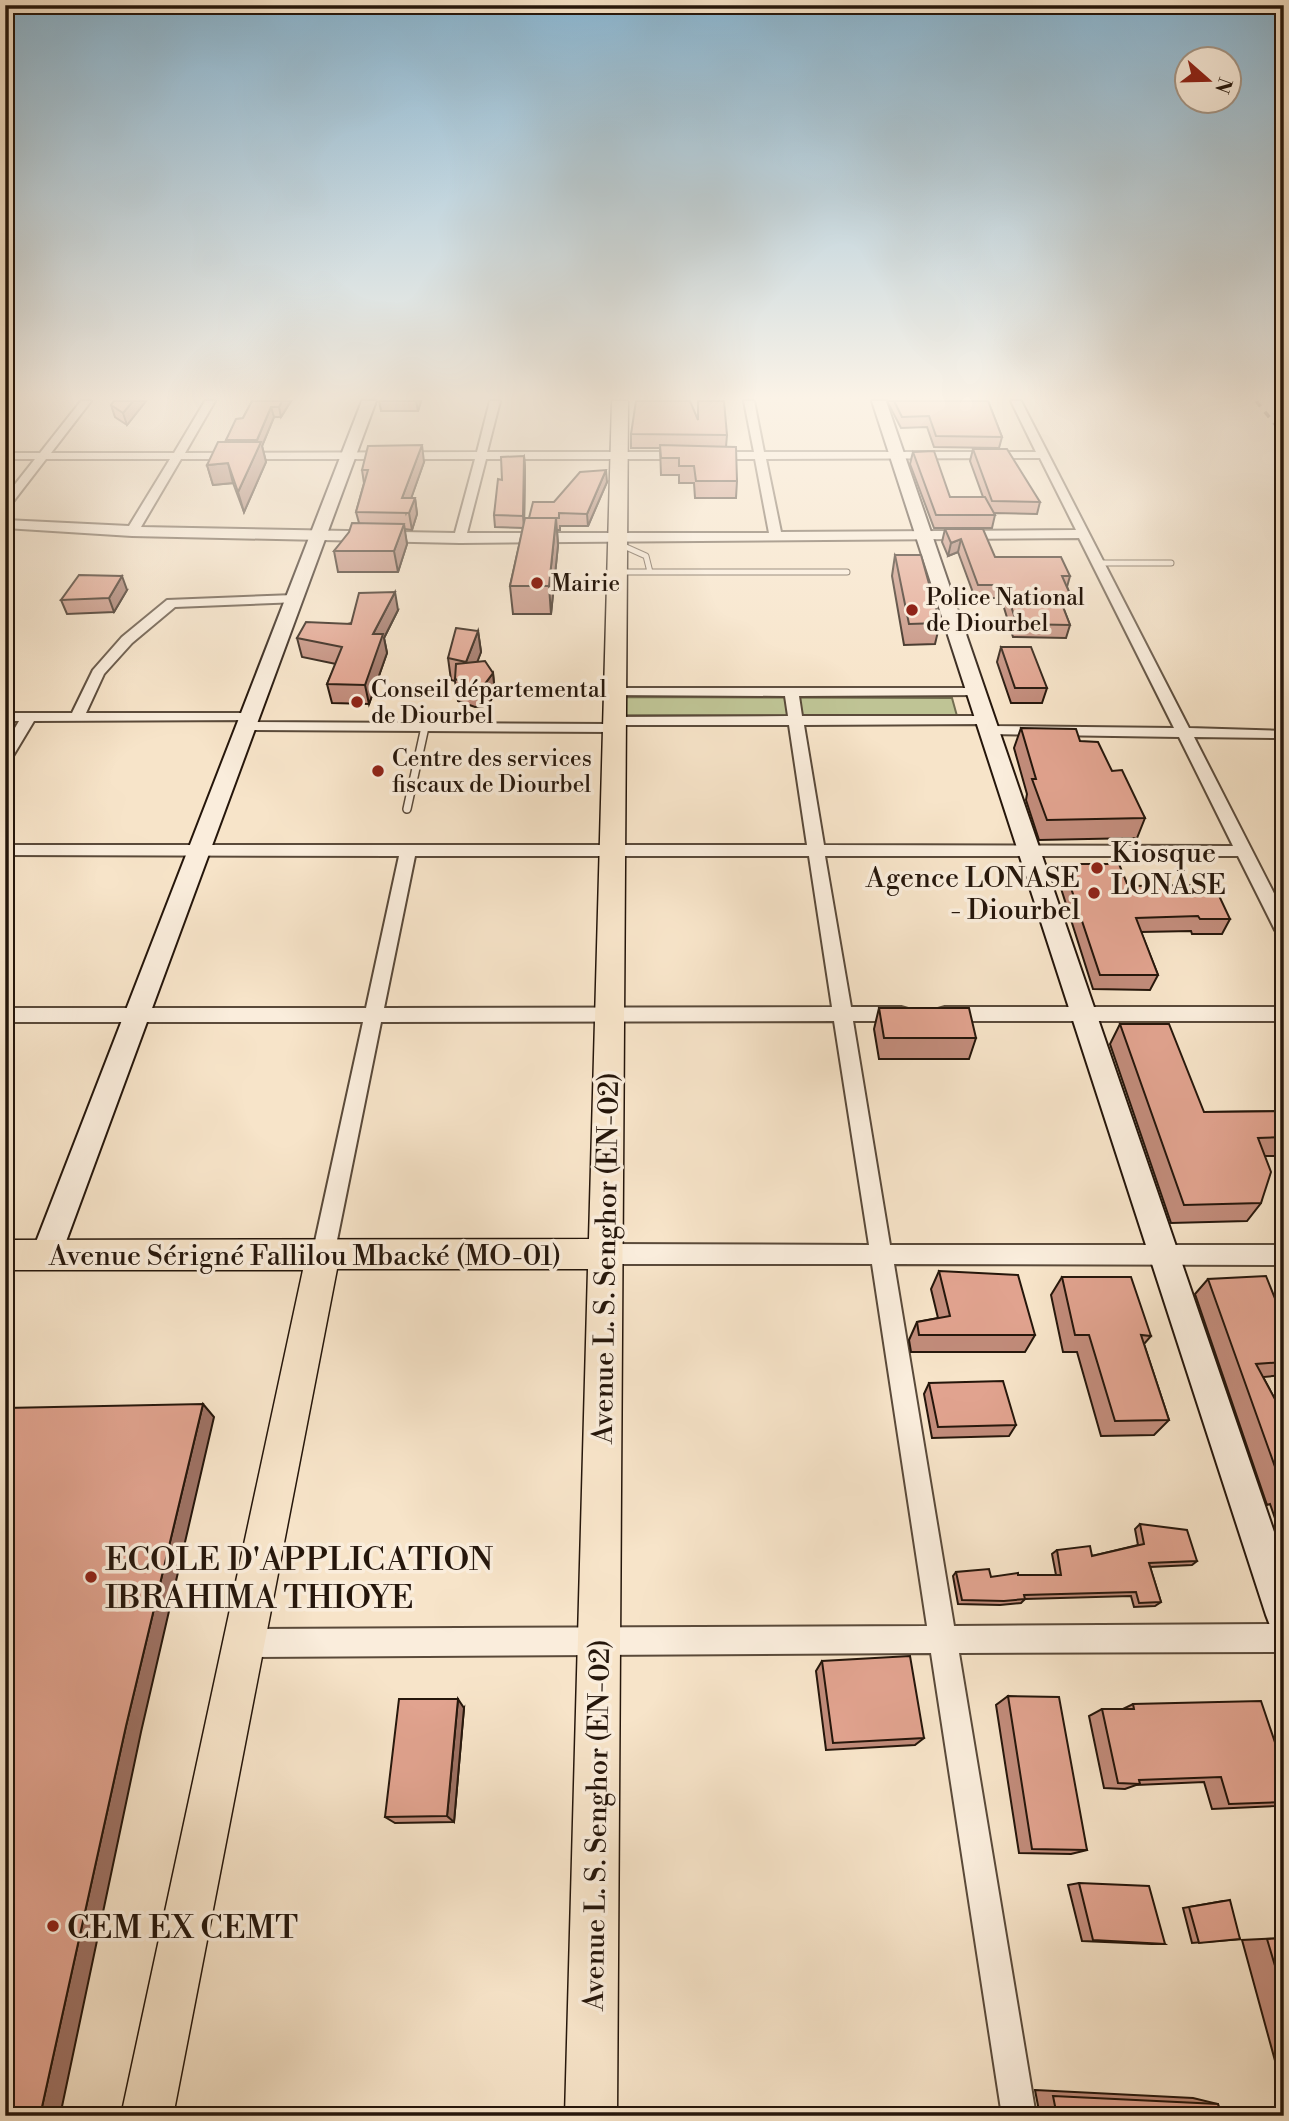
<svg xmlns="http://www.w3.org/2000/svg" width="1289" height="2121" font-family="'Libre Bodoni',serif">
  <rect width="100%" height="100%" fill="#f7e4c9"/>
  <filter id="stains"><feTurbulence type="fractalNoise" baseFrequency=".00286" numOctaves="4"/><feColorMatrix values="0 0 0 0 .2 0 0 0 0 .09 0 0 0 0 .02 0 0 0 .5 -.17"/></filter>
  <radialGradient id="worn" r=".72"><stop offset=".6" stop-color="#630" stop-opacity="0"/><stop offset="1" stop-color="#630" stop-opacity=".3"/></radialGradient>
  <path fill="#bfc495" stroke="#726d50" stroke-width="2" d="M623,697L952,698L957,716L622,715Z"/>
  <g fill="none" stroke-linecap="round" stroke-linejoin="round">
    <defs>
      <path id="lane-far1" d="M617,543L646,556L650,572
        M1099,563H1171
        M617,572H847"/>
      <path id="lane" d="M407,809L425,727"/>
      <path id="street" d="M81,401H91L51,453H174L205,401H215L185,453L477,452L490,401H500L487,452H754L744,401H754L764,452H1036L1011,401H1021L1189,728L1284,731V737L1279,738L1194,737L1284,913V936L1275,930L1238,856H825L851,1007H901L908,1009L910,1014L908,1019L901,1021H853L890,1245H1284V1265L894,1264L954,1626L1284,1624V1652L959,1653L1036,2116H1002L931,1653L244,1657L234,1653L230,1643L234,1633L244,1629L927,1626L872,1264H605L597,1261L594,1254L597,1247L605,1244L869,1245L834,1021L381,1022L334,1255L331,1262L323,1265L315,1262L312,1255L363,1022H5V1008H366L399,856L5,855V845H807L789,725H619V731L614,732L246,730L239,726L246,722L609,724V718L614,717L788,716L785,696L610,695L608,692L615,688H976L983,692L981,695L799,696L802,716H985L992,720L985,724L804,725L824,845L1233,846L1179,737L989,734L982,730L989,726L1174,728L1079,538L460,543L132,536L5,528V520L129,526L170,459H46L9,507L5,508V497L35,459H5V453H40ZM1040,458L1076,530L781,532L766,459ZM181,459H475L455,533L141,527ZM486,459H755L769,533H467ZM415,856H809L832,1007L384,1008Z
        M294,595L300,599L299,602L175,607L132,643L104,674L86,713H250L255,714L257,717L255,720L34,721L10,761L5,763V745L19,721H5V713H72L93,670L122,637L167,600Z
        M945,1007H1284V1021H945L938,1019L936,1014L938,1009Z"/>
      <path id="secondary" d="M362,401H376L61,1255L57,1264L46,1268L35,1264L31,1255Z
        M872,401H886L1284,1561V1633L1271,1628L1266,1615Z"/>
      <path id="primary" d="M612,401H628L617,2116H565L588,1269H337L173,2116H121L303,1270H5V1240L589,1239Z"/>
    </defs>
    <use href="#lane-far1" stroke="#5a4a3a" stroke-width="7"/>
    <use href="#lane" stroke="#5a4a3a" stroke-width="10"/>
    <use href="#street" stroke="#5a4a3a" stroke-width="4"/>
    <use href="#secondary" stroke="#25160b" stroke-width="4"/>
    <use href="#primary" stroke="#25160b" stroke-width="3"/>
    <use href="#lane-far1" stroke="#faeddc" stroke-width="5"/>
    <use href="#lane" stroke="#faeddc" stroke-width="7"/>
    <use href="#street" fill="#faeddc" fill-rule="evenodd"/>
    <use href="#secondary" fill="#faeddc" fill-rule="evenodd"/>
    <use href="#primary" fill="#f7e4c9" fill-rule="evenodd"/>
    <path stroke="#25160b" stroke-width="3.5" stroke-dasharray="7 7" stroke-linecap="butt" d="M1256,401L1284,435"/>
  </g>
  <path fill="#c28c7b" stroke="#25160b" stroke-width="2" d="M114,401H146L127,425L115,417L111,405Z
    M252,401H291L281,417H274L262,446L266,462L244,512L233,483L213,485L207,465L227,442L226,440L243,418Z
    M379,401H421L418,411H381Z
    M887,401H988L1002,437L999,448L934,447L927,427L901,428Z
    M697,419L727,435L726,447L737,481L736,498H695L694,483H679V475H661L660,448H631V434Z
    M973,449L1040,502L1037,514L994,513L995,515L992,528H934L910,464L913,452L950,497H983L970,461Z
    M524,456L525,468L524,522L554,502L607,482L588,526H560V530H557L558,545L551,614H513L510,586L523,528L495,527L494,515L502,480Z
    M424,462L411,498H415L417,514L412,530L404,529L407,544L398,572H338L334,551L359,523L356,512L364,483L362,470Z
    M945,529L995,557L1070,576L1067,587L1070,594L1066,607H1063L1070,625L1066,638L1013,637L1001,598H975L958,552L948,556L942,542Z
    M895,555L940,623L935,644L904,645L892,576Z
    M127,590L114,612L67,614L61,600Z
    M398,610L384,638L387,653L369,704L332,703L327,684L336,664L302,657L297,638Z
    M478,631L481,652L477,662L493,673L495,694L487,706L475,707L458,701L455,681L451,680L448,658Z
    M1001,647L1047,688L1042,703H1011L997,662Z
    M1021,728L1080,741L1112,771L1145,818L1137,838L1039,840L1026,800L1027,794L1014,748Z
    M1063,864L1128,886L1230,919L1222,934H1192L1191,931L1141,932L1158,975L1150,990L1093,989L1058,879Z
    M879,1008L976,1038L969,1059H879L874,1029Z
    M1120,1024L1204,1112L1284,1111V1156H1265L1261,1203L1247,1221L1171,1223L1110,1044Z
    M939,1271L1035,1335L1025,1352H911L909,1340L917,1322L938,1318L931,1289Z
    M1062,1277L1151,1336L1144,1344L1169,1420L1154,1435L1101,1436L1077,1352H1063L1051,1295Z
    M1208,1279L1284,1321V1375L1263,1377L1284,1416V1544L1270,1504L1267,1505L1195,1294Z
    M929,1383L1016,1425L1009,1436L932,1438L924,1394Z
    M1140,1524L1197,1561L1192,1565L1150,1567L1161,1602L1155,1606L1134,1607L1131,1596L1025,1599L1021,1603L1000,1605L958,1604L953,1576L956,1572L991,1577L1056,1575L1052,1554L1057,1550L1092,1556L1138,1545L1135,1529Z
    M822,1661L924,1738L915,1745L826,1750L816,1671Z
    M1008,1696L1087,1850L1071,1854L1019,1853L996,1705Z
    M1133,1704L1284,1769V1804L1275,1806L1212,1809L1204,1782L1136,1785L1125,1789L1104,1788L1089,1716L1102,1709H1123Z
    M464,1708L454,1822L395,1823L385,1817Z
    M1079,1883L1165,1944H1152L1082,1941L1068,1885Z
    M1223,1901L1240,1939L1192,1943L1183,1908Z
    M1284,1938V2076L1282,2069L1277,2068L1242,1940Z
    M1035,2090L1193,2098L1218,2104L1221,2116H1040Z"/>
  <path fill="#9e7264" stroke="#25160b" stroke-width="2" d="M133,401H146L127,425L123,413Z
    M282,401H291L281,417L279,407Z
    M416,401H421L418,411Z
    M271,407L274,417L262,446L266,462L244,512L238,492L259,446L257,440Z
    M422,445L424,462L406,513L402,498Z
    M524,456L525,468L524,528L523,516Z
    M228,463L233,483L213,485L207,465Z
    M606,470L607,482L588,526L587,514Z
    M415,498L417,514L412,530L409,513Z
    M556,518L558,545L551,614L549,586Z
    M404,524L407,544L398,572L394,551Z
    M961,539L958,552L948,556L951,543Z
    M122,576L127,590L114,612L109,598Z
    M395,592L398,610L384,638L387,653L369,704L365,685L373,634Z
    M478,631L481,652L469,684L466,662Z
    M493,673L495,694L487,706L484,685Z
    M203,1404L214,1417L141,1732L60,2116H40L126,1726Z
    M458,1699L464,1708L454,1822L447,1816Z"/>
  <path fill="#e1a38f" stroke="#25160b" stroke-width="2" d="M114,401H133L123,413L111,405Z
    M252,401H282L279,407H271L257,440H226L236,419L243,418Z
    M636,401H690L698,420V401H724L727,435L631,434Z
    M894,401H988L1002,437L936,436L929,416L902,417Z
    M218,442H261L238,492L228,463L207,465Z
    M422,445L402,498H415L409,513L356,512L368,470H362L368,446Z
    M660,445L736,447L737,481H696L694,466H679V458H661Z
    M973,449H1007L1040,502L992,501Z
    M934,451L950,497H985L995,515H936L913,452Z
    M524,456L523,516L494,515L498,479L502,480L501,457Z
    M606,470L587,514L559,513V518H529L533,502H554L580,472Z
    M525,518H556L549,586H510Z
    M352,523L404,524L394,551H334L349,532Z
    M945,529H983L995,557H1061L1070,576H1062L1070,594H1058L1070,625L1017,624L1004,585H978L961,539L951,543Z
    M895,555H921L940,623L909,624Z
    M79,575L122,576L109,598L61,600Z
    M395,592L373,634H383L365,685L327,684L342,647L297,638L306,622L351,624L359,593Z
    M456,628L478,631L466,662L448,658Z
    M1001,647H1031L1047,688H1015Z
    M485,661L493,673L484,685H472L455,679L456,664Z
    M1021,728L1076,729L1080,741L1098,742L1112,771L1122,770L1145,818L1047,820L1032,779H1036Z
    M1063,864H1119L1128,886L1214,885L1230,919H1200L1198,916L1136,918L1158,975H1100Z
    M879,1008H969L976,1038H884Z
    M1120,1024H1169L1204,1112L1284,1111V1137L1258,1138L1271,1172L1261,1203L1184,1205Z
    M939,1271L1018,1275L1035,1335H919L917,1322L950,1316Z
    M1266,1276L1284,1321V1362L1256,1364L1284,1416V1492L1208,1279Z
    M1062,1277H1131L1151,1336L1141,1335L1169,1420L1115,1421L1089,1335H1075Z
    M1003,1381L1016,1425L938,1427L929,1383Z
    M203,1404L126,1726L40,2116H5V1408Z
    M1140,1524L1187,1530L1197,1561L1149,1563L1161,1602L1139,1603L1136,1592L1024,1595L1025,1599L1004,1601L962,1600L956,1572L989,1569L991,1577L1018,1573V1575H1061L1057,1550L1090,1546L1092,1556L1144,1544Z
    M910,1656L924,1738L833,1743L822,1661Z
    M1008,1696L1059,1697L1087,1850L1032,1849Z
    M399,1699H458L447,1816L385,1817Z
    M1261,1701L1284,1769V1802L1229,1804L1221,1777L1139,1780L1140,1784L1118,1783L1102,1709H1134L1133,1704Z
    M1079,1883L1149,1886L1165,1944L1093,1940Z
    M1230,1900L1240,1939L1199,1943L1189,1907Z
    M1284,1938V1996L1267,1939Z
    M1053,2096L1218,2104L1221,2116H1057Z"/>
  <linearGradient id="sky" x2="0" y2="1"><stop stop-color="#8ab8d5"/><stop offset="0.57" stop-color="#fbf3e7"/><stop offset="1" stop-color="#fbf3e7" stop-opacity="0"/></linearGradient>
  <rect width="1289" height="698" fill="url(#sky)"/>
  <g fill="#8f2418" stroke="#faeddc" stroke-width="2.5">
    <circle cx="537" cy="583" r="7"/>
    <circle cx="912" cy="610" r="7"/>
    <circle cx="357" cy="702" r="7"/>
    <circle cx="378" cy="771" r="7"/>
    <circle cx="1097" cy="868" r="7"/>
    <circle cx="1094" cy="893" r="7"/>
    <circle cx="91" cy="1577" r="7"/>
    <circle cx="53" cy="1926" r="7"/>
  </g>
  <g text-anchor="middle" stroke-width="7" stroke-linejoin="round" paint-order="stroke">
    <g font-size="23" fill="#25160b" stroke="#faeddc" text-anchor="start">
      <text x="551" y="591">Mairie</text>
      <text x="926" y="605">Police National<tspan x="926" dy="26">de Diourbel</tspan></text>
      <text x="371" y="697">Conseil départemental<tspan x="371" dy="26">de Diourbel</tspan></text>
      <text x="392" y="766">Centre des services<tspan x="392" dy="26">fiscaux de Diourbel</tspan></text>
    </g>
    <g font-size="28" fill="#25160b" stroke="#faeddc" text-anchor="start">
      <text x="1111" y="862">Kiosque<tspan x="1111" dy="32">LONASE</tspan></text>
      <text x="1080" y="887" text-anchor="end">Agence LONASE<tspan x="1080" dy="32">- Diourbel</tspan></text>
    </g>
    <g font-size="28" fill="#25160b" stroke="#faeddc">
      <text x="305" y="1265">Avenue Sérigné Fallilou Mbacké (MO-01)</text>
      <text transform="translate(605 1258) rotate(-89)" y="10">Avenue L. S. Senghor (EN-02)</text>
      <text transform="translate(596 1825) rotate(-89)" y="10">Avenue L. S. Senghor (EN-02)</text>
    </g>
    <g font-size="33" fill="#25160b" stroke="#faeddc" text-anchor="start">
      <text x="105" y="1570">ECOLE D'APPLICATION<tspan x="105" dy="38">IBRAHIMA THIOYE</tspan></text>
      <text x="67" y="1938">CEM EX CEMT</text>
    </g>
  </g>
  <rect width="1289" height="2121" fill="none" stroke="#f7e4c9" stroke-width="28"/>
  <rect x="7" y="7" width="1275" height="2107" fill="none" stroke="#25160b" stroke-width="3.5"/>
  <rect x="14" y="14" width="1261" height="2093" fill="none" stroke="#25160b" stroke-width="2"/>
  <g transform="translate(1208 80) rotate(110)"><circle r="33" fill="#faeddc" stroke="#a59788" stroke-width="2"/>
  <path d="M0-5L12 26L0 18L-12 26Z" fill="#8f2418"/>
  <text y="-10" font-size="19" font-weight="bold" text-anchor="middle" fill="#25160b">N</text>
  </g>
  <rect width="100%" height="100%" filter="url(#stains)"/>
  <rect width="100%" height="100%" fill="url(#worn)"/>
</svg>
